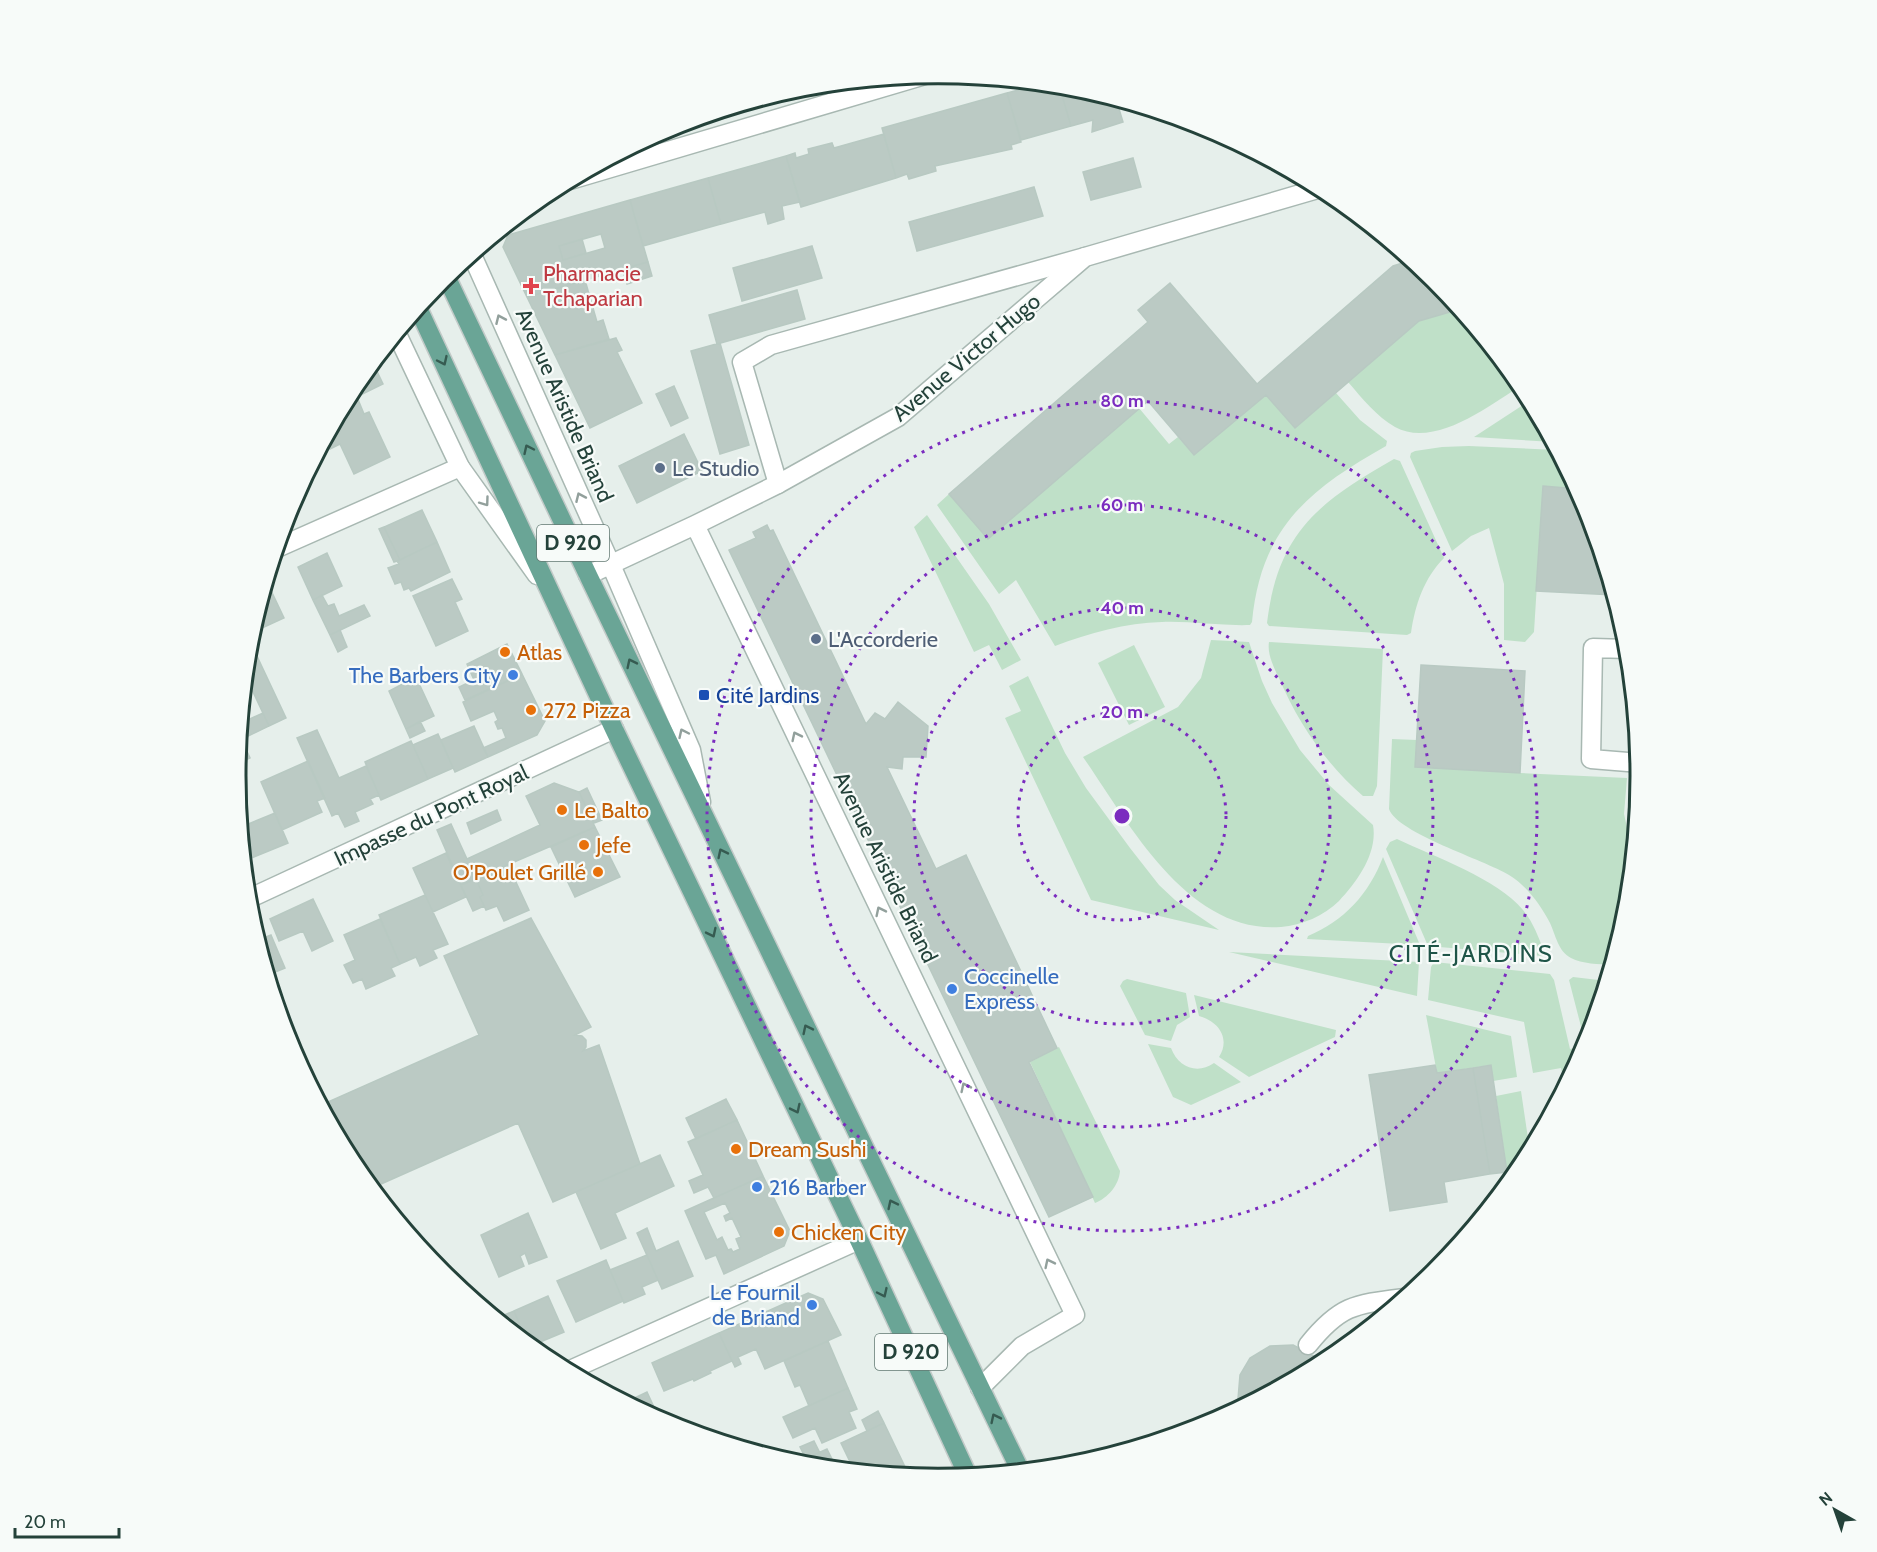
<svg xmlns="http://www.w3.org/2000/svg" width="1877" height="1552" font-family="Cabin,sans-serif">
  <rect width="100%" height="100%" fill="#e6efeb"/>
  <path fill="#bfe0c8" d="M1460,309L1522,385C1490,405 1435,449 1395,427C1377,417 1362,398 1348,382L1419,321Z
    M1336,393L1360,420L1387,441L1386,446C1308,490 1261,528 1252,622L1250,625C1221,626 1191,621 1162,622C1126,623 1089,633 1055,646L1016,580L999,594L937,505L949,494L988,538L1139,408L1169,444L1178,437L1194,455L1266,395L1295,428Z
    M1531,401L1553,442L1474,437L1523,405Z
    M1469,446L1557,450L1568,470V488L1543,487L1534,632L1525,642L1504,640V584L1489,528L1471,536L1452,551L1410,457L1411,453L1415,451L1442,447Z
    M1394,459L1400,461L1444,558C1424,578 1415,605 1411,633L1407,635L1269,626L1267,623C1278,532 1319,502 1394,459Z
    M927,515L989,604L1021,660L1002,670L989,645L974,652L914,527Z
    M1211,640L1249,642L1262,681L1272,703L1300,750L1329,785L1373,825C1378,853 1357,882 1339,901C1324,916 1302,925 1281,927C1187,934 1129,823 1083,757L1178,707L1201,678Z
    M1269,642L1383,649L1377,786L1373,796H1363C1326,764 1298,723 1279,678C1274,668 1267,654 1269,642Z
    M1134,645L1165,707L1129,725L1098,663Z
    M1028,676L1065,753L1086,788L1130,848L1159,885L1175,900L1219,930L1091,900L1005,718L1021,711L1009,686Z
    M1632,680L1639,752L1628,751Z
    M1392,739L1417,740L1520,773L1627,778L1624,814L1633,854L1627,913L1612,965C1599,964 1582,964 1571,958C1558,951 1556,936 1550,923C1540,904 1527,886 1509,875C1485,860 1397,833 1389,809Z
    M1397,839C1433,856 1498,879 1523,910C1533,922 1538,936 1544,951L1543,956L1428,946L1386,849L1390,842Z
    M1383,857L1420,945L1307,939L1308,936C1344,921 1369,894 1383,857Z
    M1229,952L1419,962L1417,996Z
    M1434,962L1550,974L1554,980L1570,1049L1586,1046L1569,980L1573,977L1607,981L1587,1045L1565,1087L1561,1068L1533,1073L1524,1022L1428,1000L1431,967Z
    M1127,979L1186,993L1190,1017L1177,1025L1171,1041L1145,1035L1120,986L1123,981Z
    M1194,995L1336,1030L1335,1037L1249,1077L1219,1057C1231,1038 1218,1021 1199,1016Z
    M1426,1015L1511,1036L1517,1077L1493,1081L1491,1065L1437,1073Z
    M1148,1044L1171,1048C1178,1067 1197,1075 1214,1063L1241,1082L1191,1105L1173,1097Z
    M1059,1047L1120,1171C1119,1185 1108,1198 1095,1203L1030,1062Z
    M1521,1091L1530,1152L1519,1171L1507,1172L1496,1096Z"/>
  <path fill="#bbcac4" stroke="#b8c9c2" stroke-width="1.5" fill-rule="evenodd" d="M1041,84L1059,85L1071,126L1021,140L1007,93Z
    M1059,85L1076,87L1116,99L1123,122L1092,132L1093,120L1071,126Z
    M1007,93L1021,142L1011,145L1012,149L935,166L936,171L909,179L907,174L896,178L882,128Z
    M884,134L896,178L801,207L786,156L795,153L796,158L809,154L808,149L832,143L834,148Z
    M786,156L800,202L782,206L784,219L768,224L765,212L721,224L708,178Z
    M1133,158L1141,187L1091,200L1083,172Z
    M708,178L721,224L643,246L630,200Z
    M1034,187L1043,216L917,251L909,222Z
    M630,200L648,262L527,297L503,247L508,235ZM601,234L605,248L563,260L559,246Z
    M582,239L586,253L563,260L559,246Z
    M812,246L822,278L742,301L733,268Z
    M1412,260L1435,280L1460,309L1419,321L1295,428L1266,395L1194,455L1148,401L988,539L949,494L1148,322L1138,310L1170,283L1257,384L1393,266Z
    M648,262L652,276L627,284L622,269Z
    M585,280L597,322L603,320L609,339L555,355L527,297Z
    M797,290L805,319L717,344L709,315Z
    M616,338L622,350L617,352L642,403L590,428L555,355Z
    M720,343L749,445L720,454L691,351Z
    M373,363L383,384L346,402L355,385Z
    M674,386L688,418L671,426L656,394Z
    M357,397L364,414L369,412L390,457L354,474L340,444L330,449L326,443L323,445L346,402Z
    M684,434L702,471L637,503L619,466Z
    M1543,486L1578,489L1588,507L1614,595L1536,591Z
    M422,510L437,542L400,560L384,527Z
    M767,525L770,531L773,530L866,724L875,713L885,719L898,702L928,726L926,757H903L902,769L887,767L936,869L966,855L1057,1048L1029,1062L1093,1197L1049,1217L729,550L756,538L753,532Z
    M384,527L400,560L394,562L379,529Z
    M437,542L450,572L411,591L409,588L404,590L401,582L395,584L388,568L399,564L397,561Z
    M327,553L342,586L313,600L298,567Z
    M452,579L462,599L455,602L468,631L436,646L413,596Z
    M267,582L284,618L251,633Z
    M322,595L328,606L334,604L339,616L364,605L370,616L330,635L313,600Z
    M340,630L347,647L338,652L330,635Z
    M249,639L286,718L269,726L246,677Z
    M507,644L522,674L465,700L459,687L474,680L467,664Z
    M1421,665L1525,671L1520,773L1415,767Z
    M522,674L545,721L537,735L488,757L483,748L506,738L502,728L498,729L495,722L498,720L494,711L471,721L463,702Z
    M416,677L434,716L406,729L389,691Z
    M263,713L269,726L240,740L241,723Z
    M420,721L425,731L410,738L406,729Z
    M474,726L488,757L455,772L441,740Z
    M317,730L339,778L366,766L379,795L370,799L373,804L355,812L359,821L345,827L338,813L332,816L297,738Z
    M438,734L453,768L428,779L413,745Z
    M411,741L428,779L381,800L365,762Z
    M244,745L250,758L237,764L239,747Z
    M308,761L325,798L317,801L322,812L282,830L261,782Z
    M554,783L579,792L595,827L461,885L437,830L451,824L467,859L540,825L526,796Z
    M587,788L602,820L594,823L579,792Z
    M497,810L501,820L471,834L467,823Z
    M275,813L288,843L244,861L241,827Z
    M595,827L620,877L575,897L551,847Z
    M446,853L466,897L433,912L413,868Z
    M508,865L529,910L504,921L497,906L486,910L480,897L483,895L476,879Z
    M476,879L483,895L480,897L484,906L473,911L461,885Z
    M425,895L448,944L433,950L437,958L420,966L416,957L400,964L379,915Z
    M313,899L333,941L312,951L303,931L279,941L270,919Z
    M531,918L591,1027L575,1035L582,1036L586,1040V1047L583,1051L599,1045L640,1164L553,1202L518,1123L372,1188L354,1166L321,1105L479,1035L444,956Z
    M380,919L400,964L391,968L395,976L366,989L362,979L353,983L344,965L355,960L344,935Z
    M271,935L285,968L268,975L258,940Z
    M1435,1065L1437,1073L1473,1068L1490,1174L1444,1182L1447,1202L1390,1211L1369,1075Z
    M1491,1065L1507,1172L1490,1174L1473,1068Z
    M726,1099L737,1120L696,1139L686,1118Z
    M737,1120L763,1176L714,1198L708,1187L694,1193L689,1181L703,1175L688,1142Z
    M660,1155L674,1186L615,1213L626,1238L601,1249L576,1192Z
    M763,1176L790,1231L784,1246L724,1274L716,1255L706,1259L685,1211ZM725,1203L730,1213L724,1216L726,1221L732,1218L741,1237L736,1239L740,1249L733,1252L731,1249L728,1250L722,1237L717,1240L704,1212Z
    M528,1213L547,1257L529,1264L525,1253L520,1256L524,1266L499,1277L481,1235Z
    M647,1228L656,1251L678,1241L693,1276L662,1289L637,1233Z
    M647,1255L658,1280L642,1287L645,1294L624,1303L610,1270Z
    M606,1260L623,1301L576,1322L557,1281Z
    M808,1293L823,1299L841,1335L765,1369L756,1349L738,1357L741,1364L735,1367L719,1333Z
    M548,1296L564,1332L531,1346L528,1344L514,1311Z
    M514,1311L528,1344L497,1318Z
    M719,1333L732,1361L710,1371L711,1373L694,1381L693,1379L664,1391L652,1363Z
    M828,1341L848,1388L809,1406L800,1385L795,1387L784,1361Z
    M1293,1345L1325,1362L1241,1407L1238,1399L1240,1375L1250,1358L1270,1346Z
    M848,1388L857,1409L849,1412L856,1428L822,1443L815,1428L793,1438L783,1417Z
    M647,1392L660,1420L626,1402Z
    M878,1411L884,1423L867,1431L862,1420Z
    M884,1423L907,1471L895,1474L854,1470L841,1443Z
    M814,1441L820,1453L806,1459L800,1447Z
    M827,1449L835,1465L829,1468L796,1463Z"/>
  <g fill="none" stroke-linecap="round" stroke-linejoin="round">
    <defs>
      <path id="service" d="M472,255L611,565L691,750L701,802
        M397,334L460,467L537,575
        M778,484L742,362L771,345L1085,257
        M1628,649L1593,648L1591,759L1640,763
        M1308,1345C1340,1305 1355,1304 1404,1298"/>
      <path id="minor" d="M570,180L925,75
        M695,525L1075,1315L1022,1346L980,1388
        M277,548L460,467
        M588,575L695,525L778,484L898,417L1085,257L1321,188
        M248,899L614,729
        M568,1371L859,1240"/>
      <path id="primary" d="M446,276L588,575L1020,1470
        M418,308L614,729L859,1240L968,1476"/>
    </defs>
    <use href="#service" stroke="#a8b8b2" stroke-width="21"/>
    <use href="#minor" stroke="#a8b8b2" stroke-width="21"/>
    <use href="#primary" stroke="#c2cac8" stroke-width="21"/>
    <use href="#service" stroke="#fff" stroke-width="18"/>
    <use href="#minor" stroke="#fff" stroke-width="18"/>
    <use href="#primary" stroke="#6aa596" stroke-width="18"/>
  </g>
  <defs><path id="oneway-chevron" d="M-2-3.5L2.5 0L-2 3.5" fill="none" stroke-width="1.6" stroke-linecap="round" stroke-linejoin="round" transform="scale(1.5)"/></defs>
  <g stroke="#92a09c">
    <use href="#oneway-chevron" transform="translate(500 319) rotate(-114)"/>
    <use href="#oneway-chevron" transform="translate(580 497) rotate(-114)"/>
    <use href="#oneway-chevron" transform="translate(485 502) rotate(54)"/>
    <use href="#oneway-chevron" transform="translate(683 733) rotate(-115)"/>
    <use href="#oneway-chevron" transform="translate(796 736) rotate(-116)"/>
    <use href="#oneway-chevron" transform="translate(880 911) rotate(-116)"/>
    <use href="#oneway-chevron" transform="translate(965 1087) rotate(-116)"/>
    <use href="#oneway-chevron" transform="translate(1049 1263) rotate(-116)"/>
  </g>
  <g stroke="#365b51">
    <use href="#oneway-chevron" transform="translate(443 361) rotate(65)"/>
    <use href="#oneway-chevron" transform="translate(528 449) rotate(-115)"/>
    <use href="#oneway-chevron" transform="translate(631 663) rotate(-116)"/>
    <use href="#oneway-chevron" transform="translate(722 853) rotate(-116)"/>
    <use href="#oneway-chevron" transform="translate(712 933) rotate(64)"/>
    <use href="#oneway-chevron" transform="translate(807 1029) rotate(-116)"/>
    <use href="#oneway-chevron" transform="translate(796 1109) rotate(64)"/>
    <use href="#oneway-chevron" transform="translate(892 1204) rotate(-116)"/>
    <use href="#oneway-chevron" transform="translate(883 1293) rotate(65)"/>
    <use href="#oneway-chevron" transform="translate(995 1418) rotate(-116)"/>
  </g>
  <g fill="none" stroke="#7b2cbf" stroke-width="3" stroke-dasharray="3 6">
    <circle cx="1122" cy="816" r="104"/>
    <circle cx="1122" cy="816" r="208"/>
    <circle cx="1122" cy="816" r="311"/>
    <circle cx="1122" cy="816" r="415"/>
  </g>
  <path fill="#e0444e" stroke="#f7fbf9" stroke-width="2" d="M528 277h6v6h6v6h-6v6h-6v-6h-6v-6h6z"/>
  <g fill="#5c6f8a" stroke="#f7fbf9" stroke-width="2">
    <circle cx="660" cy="468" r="6"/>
    <circle cx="816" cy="639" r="6"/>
  </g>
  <g fill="#e8710a" stroke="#f7fbf9" stroke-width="2">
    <circle cx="505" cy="652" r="6"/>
    <circle cx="531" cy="710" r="6"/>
    <circle cx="562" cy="810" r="6"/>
    <circle cx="584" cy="845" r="6"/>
    <circle cx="598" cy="872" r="6"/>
    <circle cx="736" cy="1149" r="6"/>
    <circle cx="779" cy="1232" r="6"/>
  </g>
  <g fill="#3f7fe0" stroke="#f7fbf9" stroke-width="2">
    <circle cx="513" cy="675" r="6"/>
    <circle cx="952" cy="989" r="6"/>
    <circle cx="757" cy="1187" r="6"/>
    <circle cx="812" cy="1305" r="6"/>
  </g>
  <rect fill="#1a4fb4" stroke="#f7fbf9" stroke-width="2" x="698" y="689" width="12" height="12" rx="3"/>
  <g text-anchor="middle" stroke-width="4.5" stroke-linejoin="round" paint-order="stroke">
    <g fill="#f7fbf9" stroke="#637a73" stroke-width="1.5">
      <rect x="537" y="525" width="72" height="36" rx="4.5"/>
      <rect x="875" y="1334" width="72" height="36" rx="4.5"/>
    </g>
    <g font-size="21" font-weight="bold" fill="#24423a">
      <text x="573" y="550">D 920</text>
      <text x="911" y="1359">D 920</text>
    </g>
    <g font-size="22" fill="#be3a42" stroke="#f7fbf9" text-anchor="start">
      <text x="543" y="281">Pharmacie<tspan x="543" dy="25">Tchaparian</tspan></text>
    </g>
    <g font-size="22" fill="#24423a" stroke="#f7fbf9">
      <text transform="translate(966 357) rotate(-40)" y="8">Avenue Victor Hugo</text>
      <text transform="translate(565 405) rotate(66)" y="8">Avenue Aristide Briand</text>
      <text transform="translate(431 815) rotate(-25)" y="8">Impasse du Pont Royal</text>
      <text transform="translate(886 867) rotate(64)" y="8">Avenue Aristide Briand</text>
    </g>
    <g font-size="22" fill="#4e5e75" stroke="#f7fbf9" text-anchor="start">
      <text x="672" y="476">Le Studio</text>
      <text x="828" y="647">L'Accorderie</text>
    </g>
    <g font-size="22" fill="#c56008" stroke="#f7fbf9" text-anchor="start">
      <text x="517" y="660">Atlas</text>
      <text x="543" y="718">272 Pizza</text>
      <text x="574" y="818">Le Balto</text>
      <text x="596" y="853">Jefe</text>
      <text x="586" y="880" text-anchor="end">O'Poulet Grillé</text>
      <text x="748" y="1157">Dream Sushi</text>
      <text x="791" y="1240">Chicken City</text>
    </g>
    <g font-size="22" fill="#366cbe" stroke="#f7fbf9" text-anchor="end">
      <text x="501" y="683">The Barbers City</text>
      <text x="964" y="984" text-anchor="start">Coccinelle<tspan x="964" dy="25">Express</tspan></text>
      <text x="769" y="1195" text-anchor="start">216 Barber</text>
      <text x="800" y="1300">Le Fournil<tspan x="800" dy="25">de Briand</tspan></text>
    </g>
    <g font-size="22" fill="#164399" stroke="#f7fbf9" text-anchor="start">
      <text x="716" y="703">Cité Jardins</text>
    </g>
    <g font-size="24" letter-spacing="1.5" fill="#1f5548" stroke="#f7fbf9">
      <text x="1471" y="962">CITÉ-JARDINS</text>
    </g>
  </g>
  <path d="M0 0H1877V1552H0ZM246 776a692 692 0 1 1 1384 0a692 692 0 1 1-1384 0Z" fill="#f7fbf9" fill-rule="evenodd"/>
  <path fill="none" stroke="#24423a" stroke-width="3" d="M246 776a692 692 0 1 1 1384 0a692 692 0 1 1-1384 0Z"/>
  <circle cx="1122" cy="816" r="9" fill="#7b2cbf" stroke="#f7fbf9" stroke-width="3"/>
  <g font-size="18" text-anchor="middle" font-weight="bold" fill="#7b2cbf" stroke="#f7fbf9" stroke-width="4.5" stroke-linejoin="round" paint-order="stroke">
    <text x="1122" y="407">80 m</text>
    <text x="1122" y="511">60 m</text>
    <text x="1122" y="614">40 m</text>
    <text x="1122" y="718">20 m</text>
  </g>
  <g transform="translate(1835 1510) rotate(320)" stroke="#f7fbf9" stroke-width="4.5" paint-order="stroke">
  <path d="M0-4.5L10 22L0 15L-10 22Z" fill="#24423a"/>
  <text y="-9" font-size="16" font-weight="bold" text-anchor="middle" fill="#24423a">N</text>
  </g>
  <path d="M15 1528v9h104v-9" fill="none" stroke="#24423a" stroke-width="3"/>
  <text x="24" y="1528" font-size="18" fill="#24423a" stroke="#f7fbf9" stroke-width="4.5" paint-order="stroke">20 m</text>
</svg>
